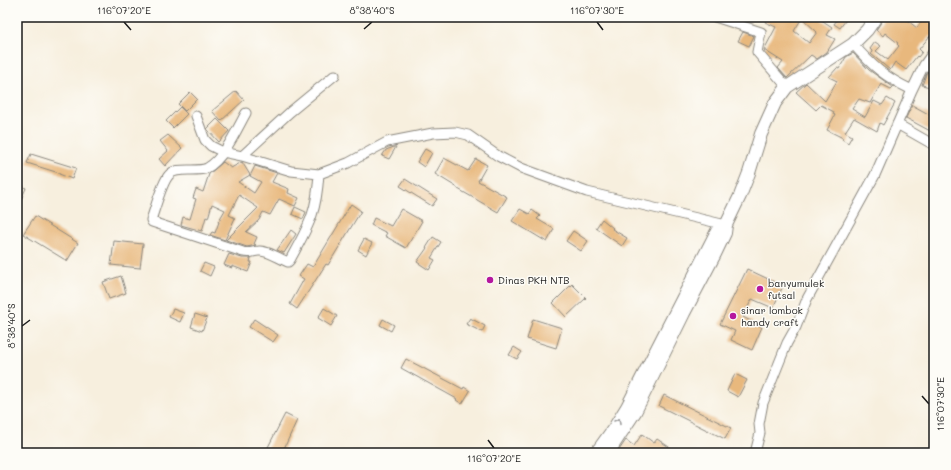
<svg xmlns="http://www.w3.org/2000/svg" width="951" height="470" font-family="Mali,sans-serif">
  <rect width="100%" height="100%" fill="#fdfcf7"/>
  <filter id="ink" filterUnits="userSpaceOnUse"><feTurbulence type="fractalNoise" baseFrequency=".025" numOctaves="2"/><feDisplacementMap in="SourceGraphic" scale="8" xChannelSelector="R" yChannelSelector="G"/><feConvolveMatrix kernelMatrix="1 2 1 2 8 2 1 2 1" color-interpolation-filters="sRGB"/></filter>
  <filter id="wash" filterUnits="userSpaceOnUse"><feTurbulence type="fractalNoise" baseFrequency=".012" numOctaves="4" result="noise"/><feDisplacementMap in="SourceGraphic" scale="16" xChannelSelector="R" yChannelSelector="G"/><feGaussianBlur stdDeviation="0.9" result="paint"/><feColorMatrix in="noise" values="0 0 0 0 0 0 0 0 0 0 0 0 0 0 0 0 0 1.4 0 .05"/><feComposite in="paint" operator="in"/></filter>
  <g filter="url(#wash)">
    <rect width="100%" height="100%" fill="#f7efde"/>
    <g id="blocks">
      <path fill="#e8b87d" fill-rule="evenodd" d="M767,17H822L820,19L832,27L827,35L835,39L827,52L817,59L811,55L787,78L778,68L783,62L764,50L776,27L765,22ZM802,18L817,32L809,43L794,31Z
        M839,17H848L840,28L834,24Z
        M883,17H903L917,28L924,17L934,25V39L930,36L919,49L922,52L918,57L917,56L906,70L895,62L890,70L871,54L872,51L870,49L875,42L881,46L876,51L888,60L899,46L897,44L898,43L885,33L883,36L876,30L882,21Z
        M743,32L754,36L749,46L738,41Z
        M853,53L869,70L893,87L891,89L881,84L870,103L859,99L852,109L865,117L874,101L882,105L887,98L895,103L883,125L880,123L877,131L854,118L845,132L852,136L848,143L842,139L843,138L827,130L835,115L833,114L834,112L821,105L816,110L796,92L806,83L825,101L837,81L829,77L837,68L839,69L846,57Z
        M927,72L934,74V88L922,85Z
        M236,91L244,100L221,121L212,111Z
        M190,92L197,99L185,111L178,104Z
        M912,105L934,117V133L906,118Z
        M180,107L187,114L173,128L166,121Z
        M217,119L229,131L219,142L207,129Z
        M168,135L182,148L165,166L159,159L168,151L160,141Z
        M394,147H396L389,159L382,156L386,150Z
        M425,149L432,153L424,167L417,162Z
        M31,154L76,168L72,179L59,174V173L27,163Z
        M444,158L468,171L476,159L487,165L478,181L507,197L498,212L458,189V188L435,174Z
        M223,162L231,168L242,162L250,175L238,182L254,193L261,182L250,176L255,166L277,173L272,182L289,189L288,193L299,198L295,206L279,199L270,215L263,212L259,220L246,232L257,237L254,244L256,245L247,247L226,240L258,208L239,195L229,215L235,218L225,240L210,235L212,232L215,233L219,222H218L225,210L212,204L208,218L206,217L202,231L181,225L183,217L190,219L196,199L193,198L196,189L203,192L209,174Z
        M405,179L437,199L432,206L400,186Z
        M17,184L26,188L17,209Z
        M351,204L361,211L328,265L326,264L297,309L290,304L304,279L299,276L307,264L313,267Z
        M295,207L306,212L303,219L292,214Z
        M401,209L422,221L406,248L385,236L387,233L371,225L374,218L391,226Z
        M520,209L529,214L532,210L540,216L537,219L554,229L547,242L512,221Z
        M35,216L78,243L67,261L23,234Z
        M602,219L613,228L612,229L627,238L622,246L596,228Z
        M291,230L296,234L284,253L277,250Z
        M573,231L588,241L581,251L566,241Z
        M433,237L441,242L431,258L435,260L429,270L417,262L427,248H426Z
        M364,239L372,243L366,255L358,250Z
        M114,241L143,244L140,268L111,265Z
        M229,254L242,258H251L250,262H252L248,272L232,266V268L224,265Z
        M204,263L214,267L210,276L200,271Z
        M747,269L783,286L773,308L752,299L743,317L762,327L752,350L731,340L735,331L720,324Z
        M121,276L126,293L109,299L103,282Z
        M572,284L586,298L566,317L553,303Z
        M324,308L337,316L331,326L318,318Z
        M173,309L184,313L180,322L169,317Z
        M195,314L207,318L202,331L191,327Z
        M470,318L485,326L482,332L466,324Z
        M254,319L278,335L273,342L249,327Z
        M383,319L394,325L391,331L380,325Z
        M533,319L562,328L556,348L527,339Z
        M514,347L522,352L517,359L509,355Z
        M406,359L463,389L464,387L470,391L462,404L456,400L457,399L401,368Z
        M735,374L747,380L738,397L727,391Z
        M664,395L731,428L725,439L659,406Z
        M285,414L297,420L282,453H269L266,451Z
        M642,434L654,443L657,439L678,453H617L626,440L634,446Z"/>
    </g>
  </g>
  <g filter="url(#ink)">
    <use href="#blocks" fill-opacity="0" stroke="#8a867d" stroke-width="1"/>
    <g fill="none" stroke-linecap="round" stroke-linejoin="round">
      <defs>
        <path id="minor" d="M715,17L761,32L757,52L787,87
          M853,44C873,67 885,77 912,90
          M924,65L934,68
          M246,113C237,129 224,159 207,168C197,173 176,166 169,175C162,182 155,209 151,220L152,222L243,252C251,254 253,251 259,251C267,250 280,259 288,262L290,260C298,245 307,230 312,215C317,201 318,188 319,174
          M196,116L205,140L211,146L223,152L242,156L291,171L319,174L348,163L372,150L387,142L433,133L455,132L468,135L498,156L521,168L587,192L726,225
          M897,124L934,145
          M242,156L290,112L335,75
          M755,453L760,433L759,424L763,403L787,343L796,327L807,299L875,175L912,90L924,65L934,51"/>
        <path id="secondary" d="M596,453L614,428L627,407L717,231
          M608,453L635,412L684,313L715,254L725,233L726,225L740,196L749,173L761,134L775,103L787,87L853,44L867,30L876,17"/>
      </defs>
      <use href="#minor" stroke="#8a867d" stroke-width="11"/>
      <use href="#secondary" stroke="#8a867d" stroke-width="14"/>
      <use href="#minor" stroke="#fff" stroke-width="9"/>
      <use href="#secondary" stroke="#fff" stroke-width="12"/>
    </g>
    <defs><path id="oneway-chevron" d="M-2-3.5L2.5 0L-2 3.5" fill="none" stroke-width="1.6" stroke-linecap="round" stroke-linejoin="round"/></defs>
    <use stroke="#999" href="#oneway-chevron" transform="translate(618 421) rotate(-59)"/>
  </g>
  <path fill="none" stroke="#1c1c1c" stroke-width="1.5" d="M124,22L131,30M597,22L603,30M364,29L372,22M22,326L30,320M922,396L929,404M488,440L494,448"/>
  <g fill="#b5179e" stroke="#fdfcf7" stroke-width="1.5">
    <circle cx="490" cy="280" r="4"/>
    <circle cx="760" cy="289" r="4"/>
    <circle cx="733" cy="316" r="4"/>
  </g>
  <g text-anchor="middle" stroke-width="3" stroke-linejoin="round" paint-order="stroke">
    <g font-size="10" fill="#1c1c1c" stroke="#fdfcf7" text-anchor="start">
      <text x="498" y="284">Dinas PKH NTB</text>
      <text x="768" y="287">banyumulek<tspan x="768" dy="12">futsal</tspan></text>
      <text x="741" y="314">sinar lombok<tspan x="741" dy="12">handy craft</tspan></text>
    </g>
  </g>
  <rect width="951" height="470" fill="none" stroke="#fdfcf7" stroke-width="44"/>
  <rect x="22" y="22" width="907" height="426" fill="none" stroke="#1c1c1c" stroke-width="1.5"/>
  <g font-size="10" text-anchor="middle" fill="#1c1c1c">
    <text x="124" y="14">116°07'20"E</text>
    <text x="372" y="14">8°38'40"S</text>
    <text x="597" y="14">116°07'30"E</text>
    <text transform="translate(11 326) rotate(-90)" y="4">8°38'40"S</text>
    <text transform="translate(940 404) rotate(-90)" y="4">116°07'30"E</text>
    <text x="494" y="462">116°07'20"E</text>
  </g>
</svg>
